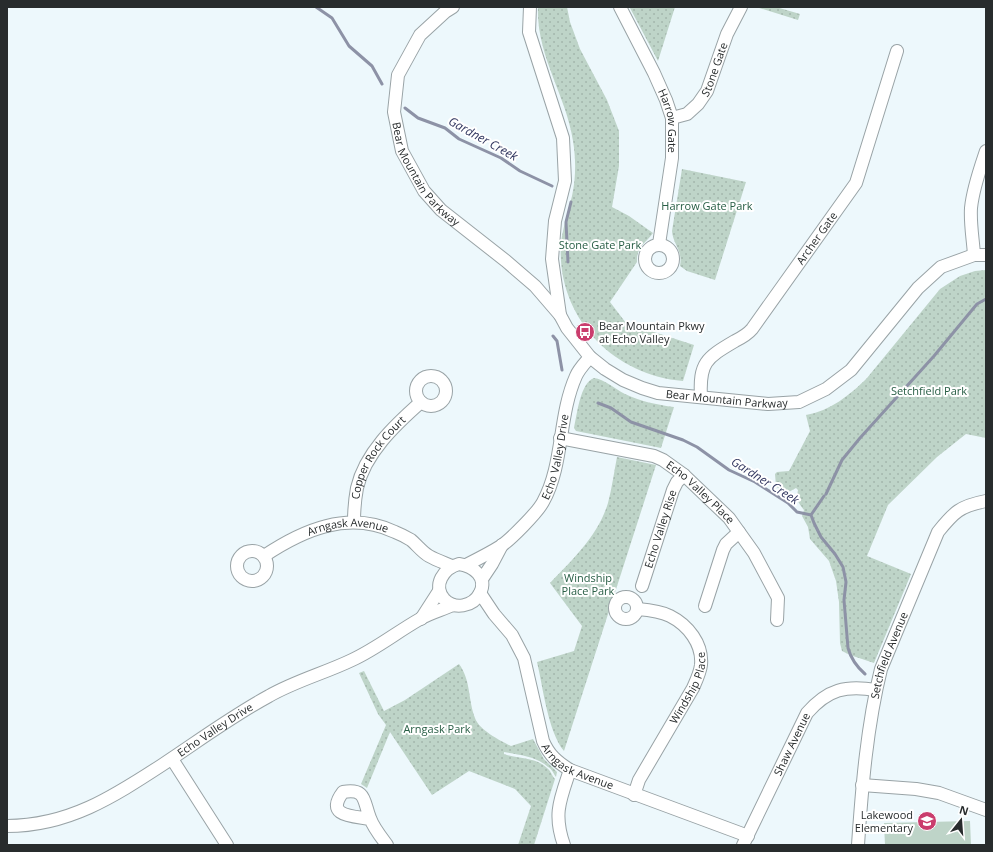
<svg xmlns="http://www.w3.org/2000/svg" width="993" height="852" font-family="'Open Sans',sans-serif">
  <defs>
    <pattern id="green-dots" width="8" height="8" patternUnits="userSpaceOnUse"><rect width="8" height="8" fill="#bed4c8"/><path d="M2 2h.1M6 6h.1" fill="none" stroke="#a3b6ac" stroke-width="1.8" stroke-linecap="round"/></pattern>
  </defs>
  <rect width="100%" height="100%" fill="#edf8fc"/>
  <path fill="url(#green-dots)" d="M538,7H567L570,22L580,49L607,100L619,131V166L612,207L629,216L653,233C646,243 636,247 637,262L610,302L626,323L694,345L683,381C612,375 556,316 561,243C563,227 568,212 572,196C576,178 576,159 573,141C566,95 536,55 538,7Z
    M630,7H675L658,61L630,8Z
    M756,7H776L800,14L798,20Z
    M682,169L746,182L715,280L687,271L680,266C683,250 673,245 672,231Z
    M986,270V438L966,434L937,457L888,505L867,556L911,574L874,663L850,655L842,651L840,643L839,602L836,581L829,561L810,539L808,527L802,516L804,510C798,502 796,500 798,490L796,488L787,493L782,492L776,486L775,474L777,472L789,471L810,431L806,415C830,411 850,395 867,378L940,289L960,276L975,271Z
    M594,378C604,379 615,389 625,394C640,401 657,405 674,407L661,448L576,431L574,428C577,415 580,383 594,378Z
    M617,457L656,465L564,751C548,732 543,687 537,662L574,651L582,626L550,583C573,559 598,536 608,503C612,488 614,472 617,457Z
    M459,664C471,680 468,700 475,718C479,730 501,741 511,746L533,739L544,759L557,772L556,777C553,773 552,769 548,767C536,756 519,755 504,752V754C518,759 536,757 547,768C551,771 552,776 555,779L534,845H518L531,806L515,789L469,771L432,795L390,732L367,788L361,784L386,725L378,714L359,673L364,671L384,711L405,700Z"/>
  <path fill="#bed4c8" d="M970,821L971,845H885L884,823Z"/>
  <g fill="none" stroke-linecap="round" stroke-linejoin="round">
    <path stroke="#8d92a6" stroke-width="3" d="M316,7L332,18L349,46L372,66L382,84
      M405,108L418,118L445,128L459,139L501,158L520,171L552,186
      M568,262L566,222L571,202
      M553,336L557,341L562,370
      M598,403L611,408L631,422L683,440L697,447L729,470L755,482L788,503L797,512L811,515L814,523L821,537L835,554L843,567L846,582L844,600L848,648C851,659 857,667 865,674
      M826,494L842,460L860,438L934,356L977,304L986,299
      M811,515L824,496"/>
    <defs>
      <g id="minor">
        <path id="s1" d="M453,7L445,12L420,35L398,75L394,112L402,151L424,191L441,210L506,261L535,286L560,315L567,328L590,357L605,369L623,380L642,388L658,393L768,404L799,402L826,389L851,370L918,288L941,267L974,255H986"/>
        <path d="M530,7L529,32L563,138L565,181L555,221L552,259L560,315"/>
        <path id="s2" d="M620,7L654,73L666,100L672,118V158L659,244"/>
        <path id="s3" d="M672,118L687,114L698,104L707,91L727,34L741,7"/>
        <circle cx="659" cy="259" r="14"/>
        <path d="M974,255C973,239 970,224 971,208C973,188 980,169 986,151"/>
        <circle cx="431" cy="391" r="15"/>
        <path id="s4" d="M701,397C699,363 706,358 735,341C741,338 747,335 752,329L856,183L897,51"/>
        <path id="s5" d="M560,438L654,456L663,460L684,475L729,518L754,553L778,598L777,620"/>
        <path id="s6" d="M354,522C354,511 355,499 357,488C365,453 395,425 421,402"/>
        <circle cx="252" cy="566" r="15"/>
        <path id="s7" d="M264,556C303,530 348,510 395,532C400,534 406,537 411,540C417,545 422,552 429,556C436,560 445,563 452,566"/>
        <path d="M459,564C473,566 488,577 480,593C473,607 454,610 444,599C432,585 444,568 459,564Z"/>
        <path id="s8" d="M466,565C478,559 490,553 501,546C511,539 537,513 543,502C564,464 558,416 576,376C579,369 585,363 590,357"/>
        <path d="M482,579L492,564L502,545"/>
        <path id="s9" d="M642,586L673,490L677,482L684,475"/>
        <path id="s10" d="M480,593L494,614L512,635L524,658L543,741C549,755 557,762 570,770L748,836"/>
        <circle cx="626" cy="608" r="11"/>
        <path d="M705,606L723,550L726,544L739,532"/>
        <path d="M421,619L439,591"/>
        <path d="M172,759L227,845"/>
        <path d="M862,785L916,789L939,793L986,810"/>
        <path id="s11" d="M634,795L639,780L693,688C696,681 700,673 701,665C703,644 688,625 670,616C660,611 648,610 637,609"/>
        <path d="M370,819C354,816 324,817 343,792C367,788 363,801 370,818C373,827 381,837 387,845"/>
        <path id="s12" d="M7,826C68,826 113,797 162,765C197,742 232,716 269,696C295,681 325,673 352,660C376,649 397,632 420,619C430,613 442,610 453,605"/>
        <path d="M564,845C553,814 560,800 570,770"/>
        <path id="s13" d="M743,845L807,713C828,689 846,685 876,690"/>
        <path id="s14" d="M858,845C862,786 867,726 881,669L938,532C954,512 960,506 986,501"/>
      </g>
    </defs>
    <use href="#minor" stroke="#99a3a6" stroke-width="14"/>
    <use href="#minor" stroke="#fff" stroke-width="12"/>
  </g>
  <defs>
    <symbol id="bus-disc" viewBox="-11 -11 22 22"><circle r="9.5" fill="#ca3d6d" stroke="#fff"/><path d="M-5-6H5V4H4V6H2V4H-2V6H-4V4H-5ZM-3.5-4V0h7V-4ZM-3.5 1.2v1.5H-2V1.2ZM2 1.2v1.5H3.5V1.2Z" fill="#fff"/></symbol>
    <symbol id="school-disc" viewBox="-11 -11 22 22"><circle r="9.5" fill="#ca3d6d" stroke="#fff"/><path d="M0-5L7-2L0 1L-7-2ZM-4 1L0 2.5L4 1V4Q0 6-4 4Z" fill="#fff"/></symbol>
  </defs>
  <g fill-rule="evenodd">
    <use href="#bus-disc" x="574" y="321" width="22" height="22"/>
    <use href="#school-disc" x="916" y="810" width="22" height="22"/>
  </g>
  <g text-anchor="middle" stroke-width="4" stroke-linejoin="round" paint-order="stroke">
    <g font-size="11" fill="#282c2d" stroke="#fff">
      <text dy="4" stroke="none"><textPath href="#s3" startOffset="69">Stone Gate</textPath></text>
      <text dy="4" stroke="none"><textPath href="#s2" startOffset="125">Harrow Gate</textPath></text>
      <text dy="4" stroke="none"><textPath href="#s1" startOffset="198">Bear Mountain Parkway</textPath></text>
      <text dy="4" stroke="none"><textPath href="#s4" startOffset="204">Archer Gate</textPath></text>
      <text dy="4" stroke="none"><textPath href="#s1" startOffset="595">Bear Mountain Parkway</textPath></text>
      <text dy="4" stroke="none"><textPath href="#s8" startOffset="148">Echo Valley Drive</textPath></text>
      <text dy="4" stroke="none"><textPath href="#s6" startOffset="71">Copper Rock Court</textPath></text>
      <text dy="4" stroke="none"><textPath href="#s5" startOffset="155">Echo Valley Place</textPath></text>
      <text dy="4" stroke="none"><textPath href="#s9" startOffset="60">Echo Valley Rise</textPath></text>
      <text dy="4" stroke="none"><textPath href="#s7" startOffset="91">Arngask Avenue</textPath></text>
      <text dy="4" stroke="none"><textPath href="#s14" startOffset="193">Setchfield Avenue</textPath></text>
      <text dy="4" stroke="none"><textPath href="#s11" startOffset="121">Windship Place</textPath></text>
      <text dy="4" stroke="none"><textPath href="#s12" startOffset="233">Echo Valley Drive</textPath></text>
      <text dy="4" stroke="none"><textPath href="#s13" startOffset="112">Shaw Avenue</textPath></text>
      <text dy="4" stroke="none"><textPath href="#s10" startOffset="209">Arngask Avenue</textPath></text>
    </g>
    <g font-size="11" fill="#285e45" stroke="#fff">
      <text x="707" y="210">Harrow Gate Park</text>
      <text x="600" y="249">Stone Gate Park</text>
      <text x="929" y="395">Setchfield Park</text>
      <text x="588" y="582">Windship<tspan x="588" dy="13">Place Park</tspan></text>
      <text x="437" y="733">Arngask Park</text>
    </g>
    <g font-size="11" fill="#282c2d" stroke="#fff" text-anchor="start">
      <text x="599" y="330">Bear Mountain Pkwy<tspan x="599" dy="13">at Echo Valley</tspan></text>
      <text x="913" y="819" text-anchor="end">Lakewood<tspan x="913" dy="13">Elementary</tspan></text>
    </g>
    <g font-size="12" font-style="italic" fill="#31365f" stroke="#fff">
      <text transform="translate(483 139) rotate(29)" y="4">Gardner Creek</text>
      <text transform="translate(765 481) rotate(32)" y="4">Gardner Creek</text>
    </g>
  </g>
  <rect width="993" height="852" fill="none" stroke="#282c2d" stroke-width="16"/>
  <g transform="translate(961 820) rotate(17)" stroke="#ffffff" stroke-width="3" paint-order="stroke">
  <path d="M0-3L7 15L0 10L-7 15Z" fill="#282c2d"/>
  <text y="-6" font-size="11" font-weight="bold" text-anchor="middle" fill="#282c2d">N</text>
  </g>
</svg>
